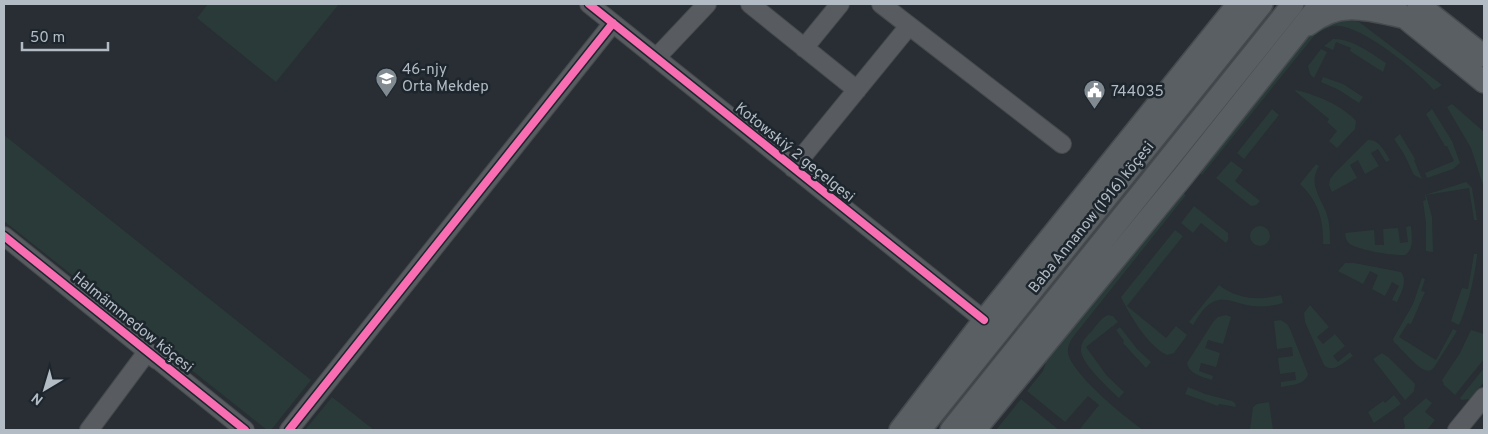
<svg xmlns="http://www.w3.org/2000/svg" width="1488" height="434" font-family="Overpass,sans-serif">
  <rect width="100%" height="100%" fill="#282e33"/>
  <path fill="#293a39" d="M208,4H339L276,82L197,18Z
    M1348,19L1359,22L1367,28L1442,85L1434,90C1419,72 1358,22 1334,26C1328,27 1319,32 1314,36L1202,175L1198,171L1310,33L1338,20Z
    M1333,39C1351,38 1371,53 1386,63L1383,72L1350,51L1351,48L1336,42L1333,50L1324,46Z
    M1321,49L1327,52L1314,78L1310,74L1308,66Z
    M1323,77L1343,84L1363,97L1359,103L1339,90L1321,82Z
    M1296,90C1316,95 1342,105 1356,121L1355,129L1337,148L1329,141L1337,131L1327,122L1329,119L1295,91Z
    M1452,104L1484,132V188L1471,148L1447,107Z
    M1272,109L1279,115L1244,159L1237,153Z
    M1432,109L1452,141L1460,163L1453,169L1427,178L1425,173L1454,161L1447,146H1445L1426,114Z
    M1400,134L1415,159L1414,160L1422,179L1414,175L1404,154L1394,139Z
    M4,135L311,380L271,430H267L4,221Z
    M1368,140C1379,139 1385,152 1390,160L1386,162L1378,149L1371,153L1379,166L1365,174L1358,160L1350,165L1357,178L1332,192L1329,185L1330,179L1334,174Z
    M1231,161L1243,170L1235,181L1260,201L1256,205L1251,206L1216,178Z
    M1316,164L1319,166C1308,183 1320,197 1326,212C1330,223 1330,233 1330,244H1323C1324,220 1318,201 1300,184Z
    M1466,182L1472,188L1477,220H1474L1469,188L1426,195L1432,217L1433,252L1426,251V223L1423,201L1426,200L1425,195Z
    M1182,192L1186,195L1073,337C1068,344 1066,351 1070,359C1082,382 1122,415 1143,430H1079L1099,405L1088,396L1065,422L1027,391L1043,371L1046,362Z
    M1194,206L1228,233V240L1226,243L1201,223L1193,233L1181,223Z
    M1250 236a10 10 0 1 1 20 0a10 10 0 1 1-20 0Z
    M1411,226C1412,236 1414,250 1405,255C1394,256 1358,250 1350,244C1346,241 1346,238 1345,233L1374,230L1375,245H1384L1383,229L1398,228L1400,243L1408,242L1406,227Z
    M1175,230L1183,236L1127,306L1166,338L1176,326L1187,335L1174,353L1167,355C1148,346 1130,316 1121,297Z
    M1474,254H1477V256C1474,280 1469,302 1459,325L1451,321L1462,288L1468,289Z
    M1345,263H1354L1401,272C1408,281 1401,293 1397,302L1392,300L1399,286L1392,282L1385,296L1372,289L1378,275L1370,271L1363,284L1338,271Z
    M1422,278L1425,279L1421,291L1425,292L1411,324L1408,323L1399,337L1436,360L1453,329L1457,331L1435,366C1432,370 1430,372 1425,370C1416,367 1402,349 1394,342L1393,339L1413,304Z
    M1219,285C1237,299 1259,301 1281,295L1283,303C1273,306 1263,307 1252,306C1236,304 1222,293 1207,306C1201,311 1197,319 1193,325L1189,322Z
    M1310,305L1329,327L1317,337L1323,344L1335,334L1345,346L1333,356L1338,362L1350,352L1353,356C1344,362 1333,374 1324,365L1305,322L1304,313Z
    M1108,315L1113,316L1118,322L1086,347L1107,376L1124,392L1119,398C1109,388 1079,362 1081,348C1081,342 1087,336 1091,332C1096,326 1101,318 1108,315Z
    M1226,315L1231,317L1223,344L1208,340L1205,348L1220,353L1216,367L1201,363L1199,371L1213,376L1212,380C1203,377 1189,374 1187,363L1213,322L1218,317Z
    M1281,320L1287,324L1290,329L1308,374C1305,385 1291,385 1281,387V382L1296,380L1295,372L1280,374L1278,358L1293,356L1292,347L1277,349L1274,321Z
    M1120,327L1137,349L1151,362L1146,368L1123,343L1124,341L1116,330Z
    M1471,330L1484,334V359L1455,395L1444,385L1442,380L1460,353Z
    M1382,353L1388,357L1415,384L1414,391L1405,400L1373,359Z
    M1484,368V382L1470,399L1462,400L1460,398Z
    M1188,387L1205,394L1232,401L1235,403L1236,407L1219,404L1218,406L1185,394Z
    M1394,395L1401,404L1374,423L1368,412L1383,401L1385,403Z
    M332,397L374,430H305Z
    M1426,398L1432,403L1425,412L1435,420L1427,430H1403L1405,427L1403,418Z
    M1021,399L1059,430H996Z
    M1269,402L1273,430H1250L1253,407L1257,404Z"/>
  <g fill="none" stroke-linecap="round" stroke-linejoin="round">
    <defs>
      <path id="minor" d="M589,4L984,320
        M750,4L857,90
        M881,4L1062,144
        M804,48L840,4
        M656,58L707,4
        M793,168L909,26
        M4,236L245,430
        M89,430L147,352L157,360
        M289,430L613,23
        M1457,430L1484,397"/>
      <path id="major" d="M1388,4L1484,82
        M1418,4L1484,56
        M1308,25C1339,0 1367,9 1402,17
        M900,430L984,320L1238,4
        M920,430L1262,4
        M951,430L1293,4
        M975,430L1184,175L1320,4"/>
    </defs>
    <use href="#minor" stroke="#44494d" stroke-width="20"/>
    <use href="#major" stroke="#464b50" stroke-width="24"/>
    <use href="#minor" stroke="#585c61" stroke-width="18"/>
    <use href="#major" stroke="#5a5f63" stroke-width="21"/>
    <defs>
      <path id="cycleway" d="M589,4L984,320
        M4,236L245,430
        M289,430L613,23"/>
    </defs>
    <use href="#cycleway" stroke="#1d252d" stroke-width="11"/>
    <use href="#cycleway" stroke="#f96db3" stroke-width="8"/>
  </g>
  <defs>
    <symbol id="school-pin" viewBox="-11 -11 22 30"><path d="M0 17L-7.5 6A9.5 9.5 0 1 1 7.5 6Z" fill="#828a91" stroke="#1d252d"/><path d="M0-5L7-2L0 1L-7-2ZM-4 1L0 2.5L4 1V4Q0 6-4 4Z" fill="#fff"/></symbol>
    <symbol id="civic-pin" viewBox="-11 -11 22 30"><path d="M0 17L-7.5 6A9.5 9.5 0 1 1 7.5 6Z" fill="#828a91" stroke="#1d252d"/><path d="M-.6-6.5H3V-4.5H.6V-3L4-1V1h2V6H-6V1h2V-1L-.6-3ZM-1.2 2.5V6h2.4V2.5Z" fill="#fff"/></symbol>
  </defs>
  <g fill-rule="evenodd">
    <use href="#school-pin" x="374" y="66" width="25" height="34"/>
    <use href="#civic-pin" x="1082" y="78" width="25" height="34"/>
  </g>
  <g text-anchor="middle" stroke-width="5" stroke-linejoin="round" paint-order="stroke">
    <g font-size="15" fill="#b3bbc4" stroke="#1d252d" text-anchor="start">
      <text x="402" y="74">46-njy<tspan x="402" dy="17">Orta Mekdep</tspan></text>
      <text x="1111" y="96">744035</text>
    </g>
    <g font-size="15" fill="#b3bbc4" stroke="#1d252d">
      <text transform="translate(795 152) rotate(39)" y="5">Kotowskiý 2 geçelgesi</text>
      <text transform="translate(1091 217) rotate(-51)" y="5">Baba Annanow (1916) köçesi</text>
      <text transform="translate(133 322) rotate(39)" y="5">Halmämmedow köçesi</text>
    </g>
  </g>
  <rect width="1488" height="434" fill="none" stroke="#b3bbc4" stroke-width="10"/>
  <g transform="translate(45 389) rotate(218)" stroke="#1d252d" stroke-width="4" paint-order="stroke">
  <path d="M0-4L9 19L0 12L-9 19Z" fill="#b3bbc4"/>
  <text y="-8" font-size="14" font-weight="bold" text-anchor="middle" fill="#b3bbc4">N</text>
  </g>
  <path d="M22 42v8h86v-8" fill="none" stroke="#b3bbc4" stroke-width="2.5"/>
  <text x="30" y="42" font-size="15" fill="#b3bbc4" stroke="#1d252d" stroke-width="4" paint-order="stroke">50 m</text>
</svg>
